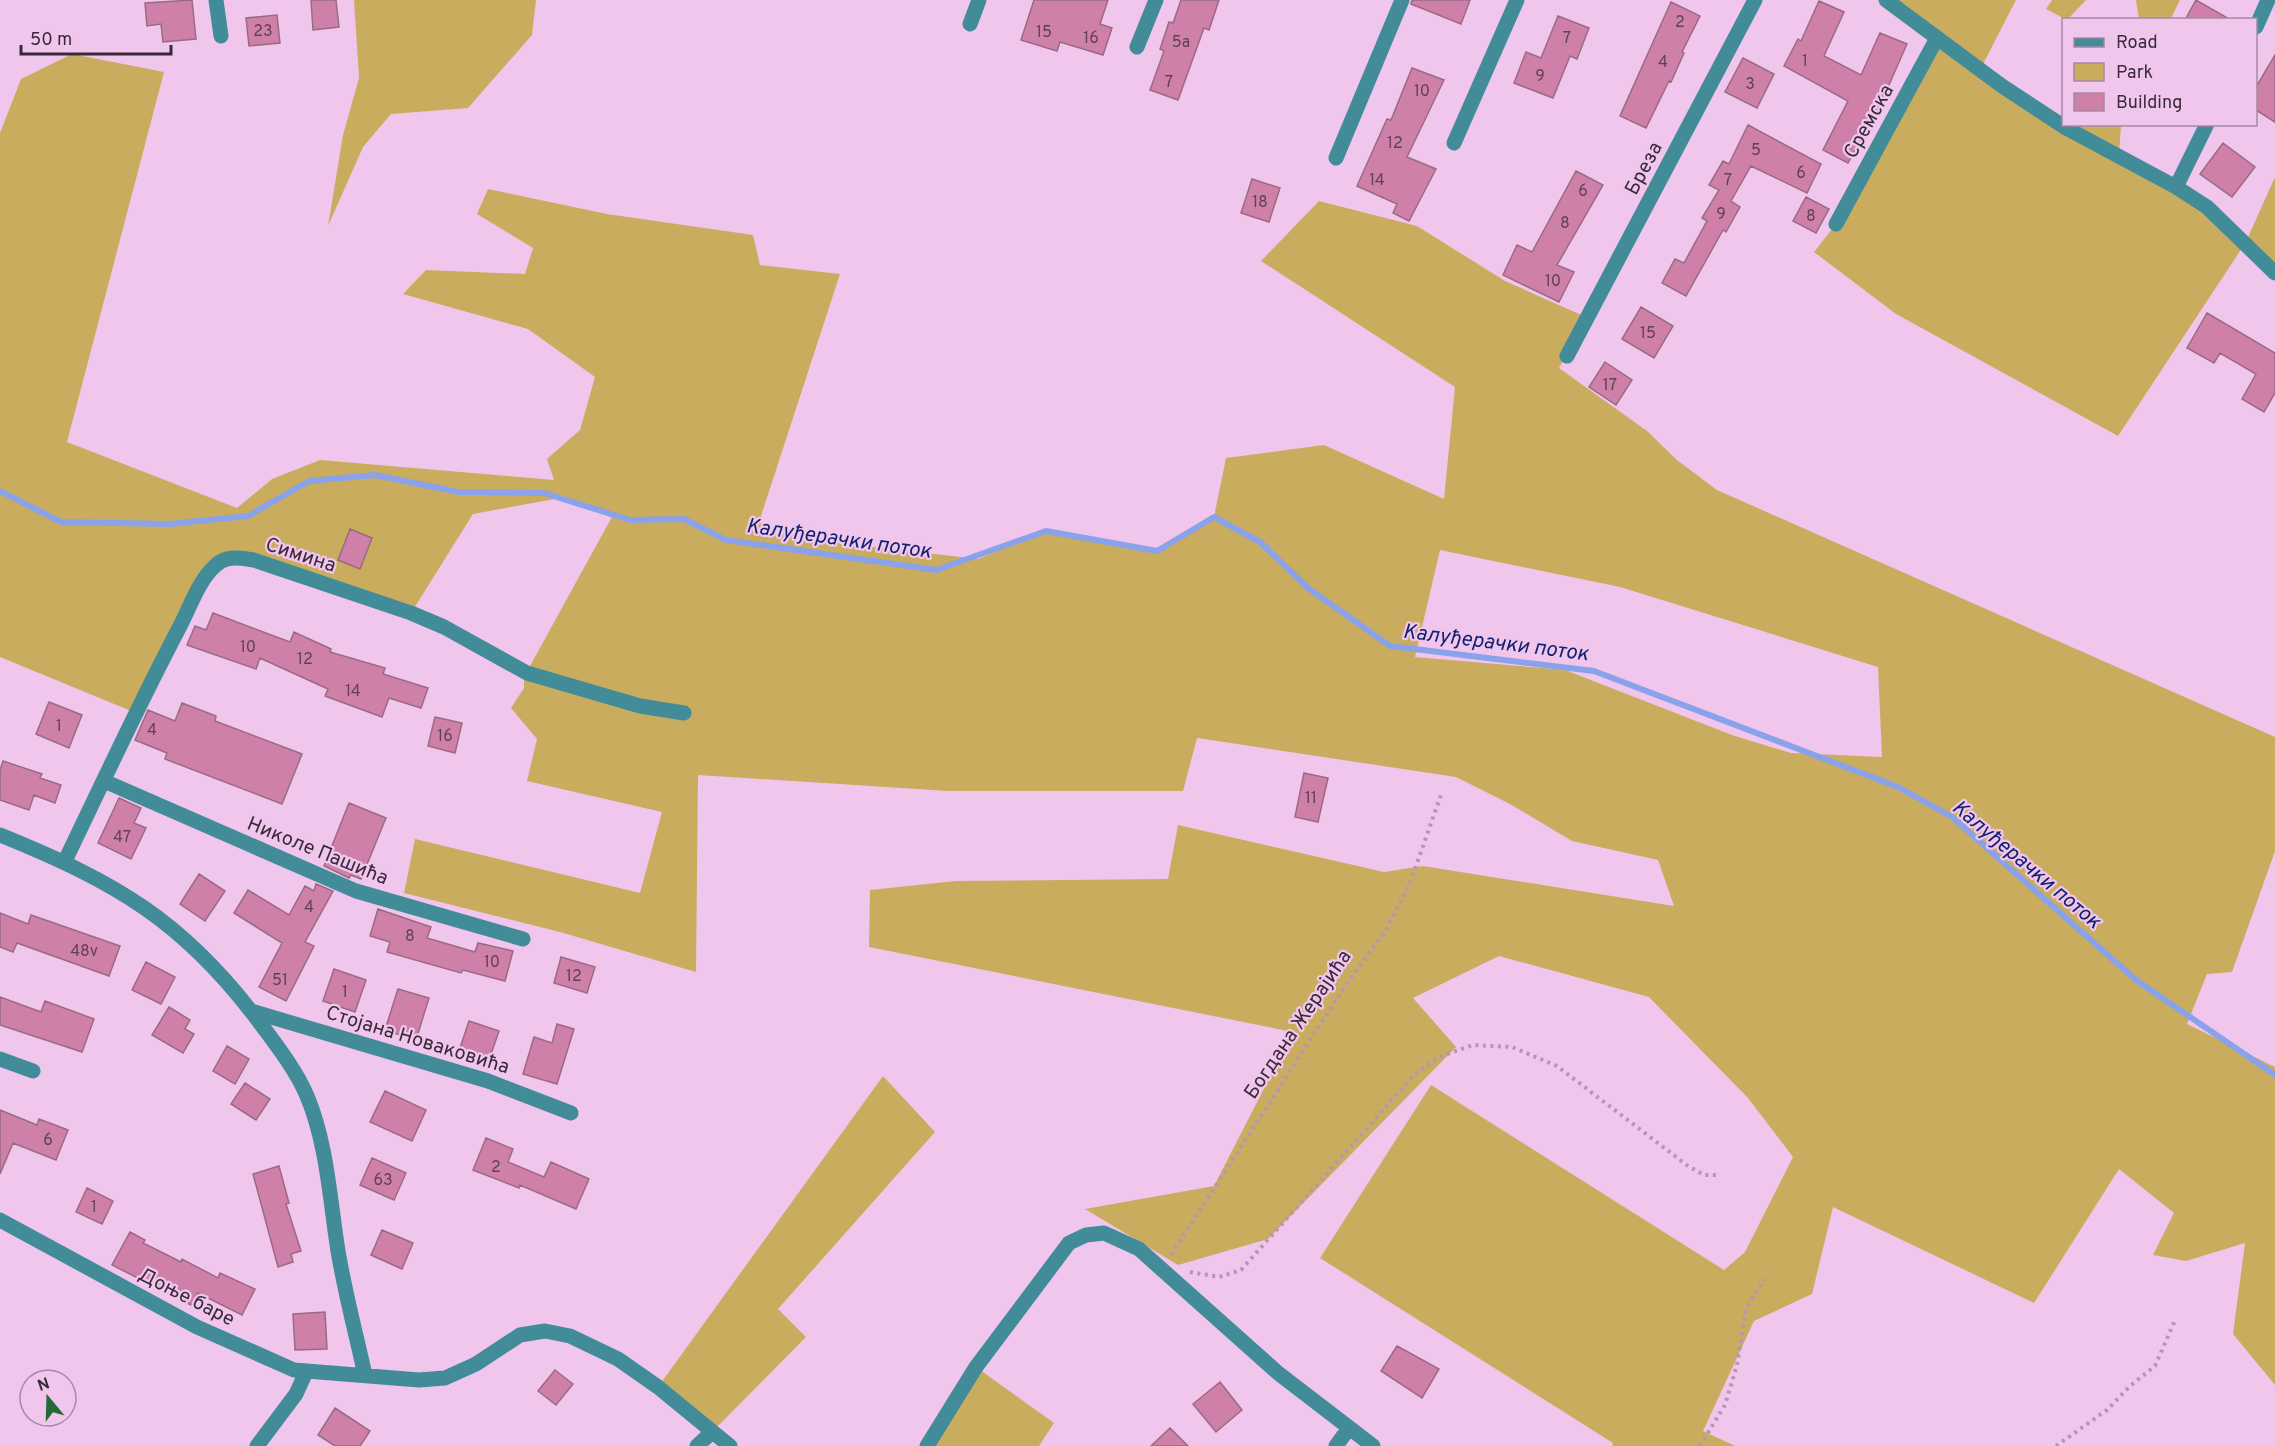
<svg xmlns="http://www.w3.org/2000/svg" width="2275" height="1446" font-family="Overpass,sans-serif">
  <rect width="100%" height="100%" fill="#f0c6ed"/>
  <path fill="#caac5f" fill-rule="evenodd" d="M354,0H536L532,35L468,108L391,114L363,147L328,226L343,135L359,78Z
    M1886,0H2016L1981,68L2069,125H2121L2119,156L2176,187L2245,244L2275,177V273L2244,245L2118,436L1896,314L1814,252L1836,224L1937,38Z
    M2052,0H2086L2067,20L2046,9Z
    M2136,0H2180L2170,20L2139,19Z
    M72,54L164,72L67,442L237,508L272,479L320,460L554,480L547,459L580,430L595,377L528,329L403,294L426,270L525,274L533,248L477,214L488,189L607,214L753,235L760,265L840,274L759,522L805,539L978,559L1046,531L1157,551L1214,517L1226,458L1324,445L1444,499L1455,387L1261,261L1319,201L1417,226L1505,281L1588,318L1559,368L1647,431L1677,460L1717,490L2275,737V851L2232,972L2207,974L2187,1024L2275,1067V1385L2233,1334L2245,1243L2186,1261L2153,1255L2174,1213L2119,1169L2034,1303L1833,1207L1812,1294L1754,1321L1703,1431L1735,1446H1612L1613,1443L1320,1258L1431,1085L1724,1270L1745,1252L1793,1157L1748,1098L1649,997L1499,956L1413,998L1456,1047L1268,1239L1178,1265L1085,1209L1214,1186L1293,1032L869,947L870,890L956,881L1168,879L1178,825L1384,872L1423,866L1674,906L1658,860L1572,841L1510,804L1456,777L1197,738L1183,791H948L698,775L696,972L560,932L404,893L415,839L640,893L662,812L527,781L537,739L511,708L524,688V677L613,515L560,498L473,514L411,613L235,557L203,583L136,713L0,657V133L21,79ZM1440,550L1620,587L1878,667L1882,757L1791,753L1732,735L1565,670L1415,657Z
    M883,1076L935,1132L778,1309L806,1337L712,1432L658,1387Z
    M976,1367L1054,1423L1039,1446H927Z"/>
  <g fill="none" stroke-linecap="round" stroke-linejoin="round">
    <path stroke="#89a2ea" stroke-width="6" d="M0,491L61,522L170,524L248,516L309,481L375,475L458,492L544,493L630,520L684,519L726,540L936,570L1046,531L1157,551L1214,517L1260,542L1308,588L1390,646L1594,671L1898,787L1952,817L2136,980L2275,1075"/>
  </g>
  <path fill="#cf80a8" stroke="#9b6a82" stroke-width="1.5" d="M192,0L196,39L163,42L161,24L147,26L145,3Z
    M311,0H336L339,27L313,30Z
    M1034,0H1108L1100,24L1112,28L1103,55L1060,42L1057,51L1021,40Z
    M1181,0H1219L1209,30L1204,28L1178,100L1150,90L1164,51L1160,49L1169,22L1173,23Z
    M1412,0H1470L1461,24L1411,4Z
    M2196,0L2231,20H2185Z
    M1819,1L1844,12L1824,56L1861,75L1880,33L1907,44L1881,103L1848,163L1823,150L1848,101L1784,66L1798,39L1801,41Z
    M1671,2L1700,16L1682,52L1684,53L1671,82L1669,81L1646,128L1620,116Z
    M277,15L280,43L249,46L246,18Z
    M1558,16L1589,28L1577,59L1570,56L1553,98L1514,83L1526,52L1541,58Z
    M2275,55V122L2256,110V87Z
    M1743,58L1774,74L1757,108L1725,92Z
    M1412,68L1444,80L1407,157L1436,169L1409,221L1393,213L1397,204L1357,186L1387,119L1391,120Z
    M1748,125L1821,164L1807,193L1751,166L1731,201L1740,207L1726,232L1723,230L1686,296L1662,283L1675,259L1684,263L1707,221L1702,218L1719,190L1709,185L1723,161L1729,164Z
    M2223,143L2255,167L2232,197L2200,174Z
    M1576,171L1603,185L1557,265L1574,272L1559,302L1503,275L1517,245L1532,252Z
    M1252,179L1280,188L1269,222L1241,213Z
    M1806,197L1829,209L1816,233L1793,221Z
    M1641,307L1673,326L1654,358L1622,339Z
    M2207,313L2275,353V393L2264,412L2242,399L2256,374L2220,353L2214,363L2187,348Z
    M1605,362L1632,380L1616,405L1589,387Z
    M350,529L372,538L360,569L338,560Z
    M213,613L290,642L294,632L331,649L330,652L385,668L383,674L428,688L421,708L389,698L382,717L325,696L328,689L260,658L256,669L187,645L195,626L206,630Z
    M49,702L82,715L69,748L36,734Z
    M182,703L216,716L215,721L302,754L282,804L165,759L167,753L135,740L148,710L175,721Z
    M435,717L462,723L455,753L428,746Z
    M3,761L42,774L40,778L61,785L55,803L34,795L29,810L0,800V770Z
    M1304,773L1328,778L1318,822L1295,817Z
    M119,798L141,808L134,823L146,828L131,859L98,843Z
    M349,803L386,818L361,879L351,875L349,878L324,866Z
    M199,874L225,891L205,921L180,904Z
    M316,884L333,891L305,942L314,946L286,1001L259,987L282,943L234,913L248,890L289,915L305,886L314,891Z
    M378,909L431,927L427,938L475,952L478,943L513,951L505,981L463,970L461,973L387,952L390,942L370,936Z
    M0,913L28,924L31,915L120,946L109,976L17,943L13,952L0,947Z
    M561,957L595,967L587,993L554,983Z
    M146,962L175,977L161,1004L132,990Z
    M334,969L366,980L355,1012L323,1001Z
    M398,989L429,998L416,1040L385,1030Z
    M0,997L41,1012L45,1001L94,1019L82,1052L0,1025Z
    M169,1007L190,1020L185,1029L194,1034L183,1053L152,1035Z
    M469,1021L499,1031L489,1060L459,1051Z
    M557,1024L574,1029L557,1084L523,1074L534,1037L552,1043Z
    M227,1046L249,1059L235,1084L213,1071Z
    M245,1083L270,1099L256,1120L231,1104Z
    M385,1091L426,1110L412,1141L370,1122Z
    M0,1110L37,1125L39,1119L68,1130L56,1160L13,1143L0,1174Z
    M486,1138L513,1149L508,1162L544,1177L551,1162L589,1179L576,1209L520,1185L519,1188L473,1170Z
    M372,1158L406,1173L394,1200L360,1185Z
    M279,1166L289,1203L286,1204L301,1251L291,1254L293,1262L278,1267L253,1174Z
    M87,1188L113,1201L102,1224L76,1212Z
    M382,1230L413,1243L402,1269L371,1255Z
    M130,1232L145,1240L143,1243L181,1262L182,1259L218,1278L220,1273L255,1289L242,1315L198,1293L191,1305L112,1265Z
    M325,1312L327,1349L295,1350L293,1314Z
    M1397,1346L1439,1369L1422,1398L1381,1371Z
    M555,1370L573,1384L556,1405L538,1391Z
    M1220,1382L1242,1410L1216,1432L1193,1404Z
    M335,1408L370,1431L360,1446H335L318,1435Z
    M1170,1428L1188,1446H1151Z"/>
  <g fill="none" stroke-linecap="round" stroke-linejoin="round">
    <path stroke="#b695b4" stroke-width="4" stroke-dasharray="3 4.5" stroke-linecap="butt" d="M1171,1255L1349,980L1386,930L1410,883L1442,792
      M1190,1272L1219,1277L1241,1270L1416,1073L1439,1057L1473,1045L1512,1047L1557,1066L1688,1166L1704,1175H1717
      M1700,1446L1725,1405L1737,1365L1746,1309L1764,1279
      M2056,1446L2107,1410L2130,1386L2155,1366L2176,1318"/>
    <path stroke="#418c98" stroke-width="15" d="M216,0L221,36
      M1886,0L2002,86L2066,128L2176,187L2207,207L2275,273
      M970,24L979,0
      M2256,27L2268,0
      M1137,47L1156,0
      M1454,143L1517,0
      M1336,158L1402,0
      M2176,187L2207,124
      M1836,224L1937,38
      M1567,356L1755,0
      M104,781L356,891L523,939
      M0,835C116,882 184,921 260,1023C277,1046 296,1070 307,1096C327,1143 330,1201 338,1251C345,1293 356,1334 365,1375
      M65,861C102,784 138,706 178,630C189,610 198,581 215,566C226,555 239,558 254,560L411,613L444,627L527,673L640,706L684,713
      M251,1011L488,1081L571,1113
      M0,1059L33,1071
      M0,1220L197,1327L294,1370L419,1380L445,1378L476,1364L520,1335L545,1331L570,1336L618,1359L658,1387L730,1446
      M257,1446L296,1394L306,1372
      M697,1446L712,1432
      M927,1446L976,1367L1069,1243L1086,1235L1104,1233L1139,1249L1278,1373L1373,1446
      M1336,1446L1349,1428"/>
  </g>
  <g text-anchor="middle" stroke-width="4.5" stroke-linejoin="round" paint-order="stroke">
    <g font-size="16" fill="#5f4055">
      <text x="1680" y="27">2</text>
      <text x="263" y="36">23</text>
      <text x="1044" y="37">15</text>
      <text x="1091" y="43">16</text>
      <text x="1567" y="43">7</text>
      <text x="1181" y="47">5a</text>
      <text x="1805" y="66">1</text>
      <text x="1663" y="67">4</text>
      <text x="1540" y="81">9</text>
      <text x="1169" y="87">7</text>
      <text x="1750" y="89">3</text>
      <text x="1422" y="96">10</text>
      <text x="1395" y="148">12</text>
      <text x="1756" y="155">5</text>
      <text x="1801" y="178">6</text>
      <text x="1377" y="185">14</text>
      <text x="1728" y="185">7</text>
      <text x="1583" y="196">6</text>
      <text x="1260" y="207">18</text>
      <text x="1721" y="219">9</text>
      <text x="1811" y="221">8</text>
      <text x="1565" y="228">8</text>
      <text x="1553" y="286">10</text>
      <text x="1648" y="338">15</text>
      <text x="1610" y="390">17</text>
      <text x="248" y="652">10</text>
      <text x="305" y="664">12</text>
      <text x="353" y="696">14</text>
      <text x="59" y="731">1</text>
      <text x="152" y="735">4</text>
      <text x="445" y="741">16</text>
      <text x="1311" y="803">11</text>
      <text x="122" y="842">47</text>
      <text x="309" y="912">4</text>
      <text x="410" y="941">8</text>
      <text x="84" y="956">48v</text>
      <text x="492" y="967">10</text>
      <text x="574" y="981">12</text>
      <text x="280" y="985">51</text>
      <text x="345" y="997">1</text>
      <text x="48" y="1145">6</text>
      <text x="496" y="1172">2</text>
      <text x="383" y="1185">63</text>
      <text x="94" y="1212">1</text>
    </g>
    <g font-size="20" fill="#3a2a39" stroke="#f0c6ed">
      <text transform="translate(1868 121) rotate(-61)" y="7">Сремска</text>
      <text transform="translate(1643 168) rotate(-62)" y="7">Бреза</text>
      <text transform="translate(301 554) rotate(18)" y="7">Симина</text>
      <text transform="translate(318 850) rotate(22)" y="7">Николе Пашића</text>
      <text transform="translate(1297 1024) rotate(-56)" y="7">Богдана Жерајића</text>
      <text transform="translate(418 1039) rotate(17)" y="7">Стојана Новаковића</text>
      <text transform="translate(187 1296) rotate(27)" y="7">Доње баре</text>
    </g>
    <g font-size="21" font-style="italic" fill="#132171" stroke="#f0c6ed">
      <text transform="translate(839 538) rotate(8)" y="7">Калуђерачки поток</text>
      <text transform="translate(1496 642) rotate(7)" y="7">Калуђерачки поток</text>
      <text transform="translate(2027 864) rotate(40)" y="7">Калуђерачки поток</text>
    </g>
  </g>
  <rect x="2062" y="18" width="195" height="108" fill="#f0c6ed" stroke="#a788a5" stroke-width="1.5"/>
  <rect x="2074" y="38" width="30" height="9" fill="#418c98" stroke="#a788a5" stroke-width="1.5"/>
  <text x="2116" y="48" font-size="18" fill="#3a2a39">Road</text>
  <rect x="2074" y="63" width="30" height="18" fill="#caac5f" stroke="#a788a5" stroke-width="1.5"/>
  <text x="2116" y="78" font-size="18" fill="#3a2a39">Park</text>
  <rect x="2074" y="93" width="30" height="18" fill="#cf80a8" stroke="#a788a5" stroke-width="1.5"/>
  <text x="2116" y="108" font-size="18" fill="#3a2a39">Building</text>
  <g transform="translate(48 1398) rotate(341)"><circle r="28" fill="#f0c6ed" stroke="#a788a5" stroke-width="1.5"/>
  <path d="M0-4.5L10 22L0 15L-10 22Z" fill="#256a36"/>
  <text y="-9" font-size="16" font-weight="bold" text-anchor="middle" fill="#3a2a39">N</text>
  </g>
  <path d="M21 45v9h150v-9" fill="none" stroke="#3a2a39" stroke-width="3"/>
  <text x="30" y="45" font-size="18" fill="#3a2a39" stroke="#f0c6ed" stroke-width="4.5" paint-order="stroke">50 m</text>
</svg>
